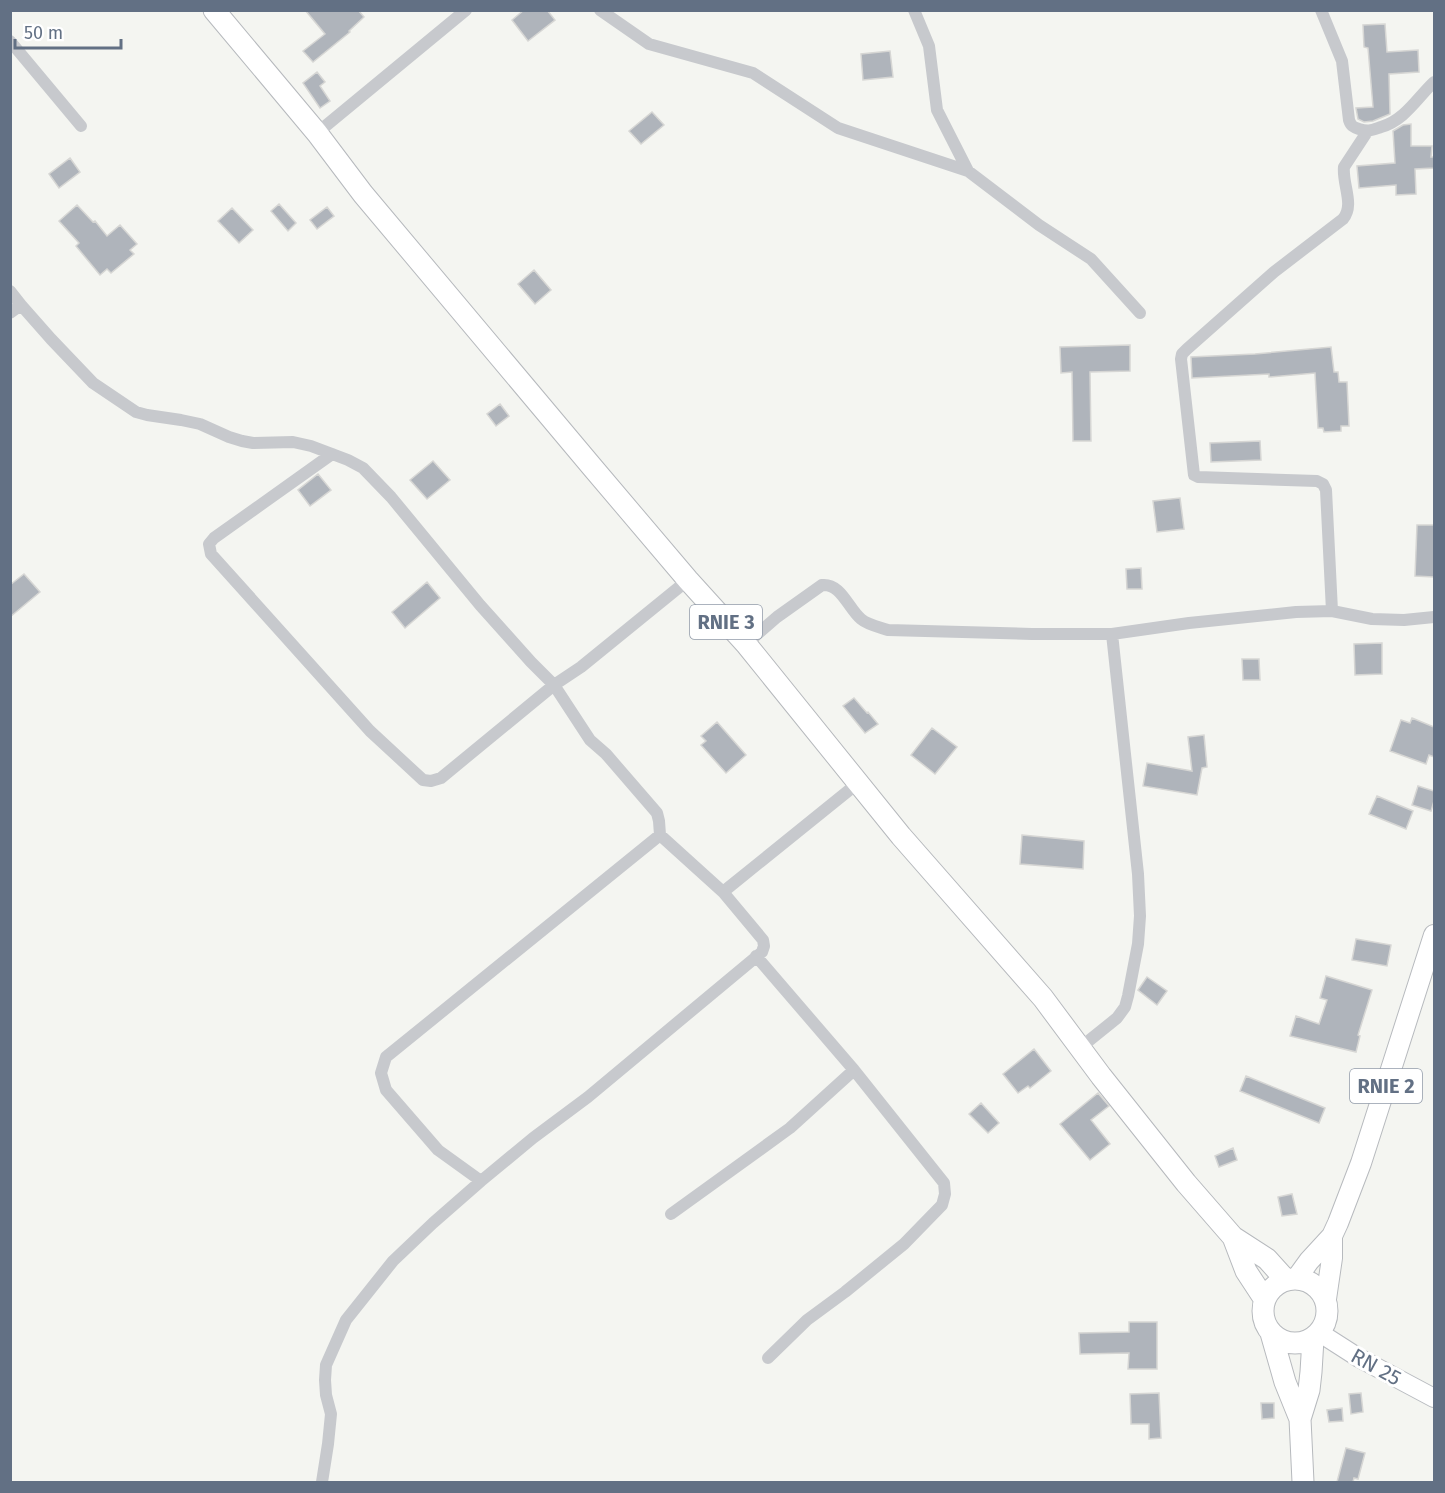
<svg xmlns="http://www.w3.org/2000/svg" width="1445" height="1493" font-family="'Fira Sans',sans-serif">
  <rect width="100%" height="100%" fill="#f4f5f1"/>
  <path fill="#afb4bb" stroke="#d6d6d4" stroke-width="1.5" d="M305,10H358L364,17L349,31L350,32L313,62L303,51L325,34Z
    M524,10H547L555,20L528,41L512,20Z
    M1385,24L1387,52L1418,50L1419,72L1389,74L1390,114L1373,121L1364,122L1358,119L1356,108L1373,107L1368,48L1364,47L1363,25Z
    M890,51L893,77L863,80L861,54Z
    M317,72L325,82L320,86L330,101L320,108L303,83Z
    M652,112L664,125L641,144L629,131Z
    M1411,124V146H1432L1431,157H1434V168L1415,169L1416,194L1396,195V185L1359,188L1357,166L1395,163L1393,131L1403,125Z
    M70,158L80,172L59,188L49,174Z
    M279,204L296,223L288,231L271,211Z
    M77,205L93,222L95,221L107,236L120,225L137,244L130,250L134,254L111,273L107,269L100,275L76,246L79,243L59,221Z
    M327,207L334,216L317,229L310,220Z
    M232,208L253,230L239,243L218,221Z
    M534,270L551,290L535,304L518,284Z
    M1130,345V371L1090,372L1091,441H1073L1072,372L1061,373L1060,347Z
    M1331,347L1334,372H1338L1339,382H1347L1349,426H1341V431L1324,432L1323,428H1318L1315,373L1269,377V374L1192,378L1191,357L1255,354Z
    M500,404L509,416L496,426L487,414Z
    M1260,441L1261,460L1211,462L1210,443Z
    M433,461L450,480L427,499L410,480Z
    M318,474L331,490L310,506L298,490Z
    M1180,498L1184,529L1157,532L1153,501Z
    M1417,525H1434V577L1415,576Z
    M1141,568L1142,589H1127L1126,569Z
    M24,574L40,592L10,617V585Z
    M427,582L440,598L405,628L392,612Z
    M1382,643V674L1355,675L1354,644Z
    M1242,659H1259L1260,680H1243Z
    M854,698L867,713L868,712L878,724L865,733L843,706Z
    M1412,718L1434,727V757L1429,755L1426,764L1390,751L1401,720L1410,723Z
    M717,722L746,755L726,773L701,745L706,741L701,736Z
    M932,728L957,747L935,774L911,755Z
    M1204,735L1207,767L1202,768L1197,795L1143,786L1147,763L1192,771L1188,737Z
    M1418,786L1434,791V801L1431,811L1412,805Z
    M1377,796L1413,811L1406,829L1369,814Z
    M1022,835L1084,841L1083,869L1020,864Z
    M1356,939L1391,945L1387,966L1352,960Z
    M1326,976L1372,990L1358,1035L1360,1036L1356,1052L1290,1036L1296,1016L1319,1024L1327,1000L1320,998Z
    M1147,977L1167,991L1157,1005L1138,990Z
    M1034,1049L1051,1071L1030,1088L1028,1086L1018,1093L1003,1074Z
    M1246,1076L1325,1108L1319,1123L1240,1091Z
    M1098,1093L1109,1106L1091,1120L1110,1144L1090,1160L1060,1124Z
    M981,1103L999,1123L988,1133L969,1114Z
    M1233,1148L1237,1160L1219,1167L1215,1156Z
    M1292,1194L1297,1214L1282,1216L1278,1197Z
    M1129,1322H1157V1369H1128L1129,1353L1080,1354L1079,1333L1129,1332Z
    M1159,1393L1161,1438L1149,1439V1424H1131L1130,1394Z
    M1361,1393L1363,1412L1351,1414L1349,1394Z
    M1261,1403H1274V1418L1262,1419Z
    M1342,1408L1343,1421L1329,1422L1327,1410Z
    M1346,1448L1365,1453L1358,1479L1354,1478L1353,1482H1337Z"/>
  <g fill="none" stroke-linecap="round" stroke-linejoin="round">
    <defs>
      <path id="secondary" d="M1320,1333L1359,1358L1434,1398"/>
      <path id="primary" d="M1296,1279L1309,1261L1332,1236L1338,1223L1361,1163L1434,935
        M1326,1299L1332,1258V1236"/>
      <path id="trunk" d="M214,10L317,133L363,194L593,468L688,580L746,644L901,836L1043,998L1101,1076L1186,1183L1233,1237L1267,1259L1286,1280
        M1233,1237L1246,1271L1265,1300
        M1263 1311a32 32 0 1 1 64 0a32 32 0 1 1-64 0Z
        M1271,1333L1285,1382L1300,1419
        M1303,1482L1300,1419L1309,1390L1311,1372L1313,1339"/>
    </defs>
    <use href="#secondary" stroke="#b9bcc1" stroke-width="20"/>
    <use href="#primary" stroke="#b7babe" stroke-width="22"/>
    <use href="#trunk" stroke="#b6b9bd" stroke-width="23"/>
    <path stroke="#c7c9cd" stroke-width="12" d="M600,10L649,44L753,73L838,128L968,171L1039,225L1091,259L1140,313
      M914,10L929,46L937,110L968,171
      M1321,10L1342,61L1349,120C1351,126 1353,127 1359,129C1369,132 1372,130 1381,127C1405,120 1417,98 1434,82
      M10,41L81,126
      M317,133L466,10
      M10,291L21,305L51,339L93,383L136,412L147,415L181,420L200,424L229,437L242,441L253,443L293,442L311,446L348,460L363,468L391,497L480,605L531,662L554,685L590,740L606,754L657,813L659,821L660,835L723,892
      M10,313L21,305
      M332,454L214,538L209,544L211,554L370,731L423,780L431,781L441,778L554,685L581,667L688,580
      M1332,611L1326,490L1323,484L1317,481L1198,477L1194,475L1181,359L1182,354L1187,349L1274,272L1343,219C1355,205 1342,184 1344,167L1367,132
      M746,644L777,617L822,585C841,583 848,608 861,619C868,625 879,627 888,630L1032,634H1112L1189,623L1296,612L1332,611L1372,619L1404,620L1434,617
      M756,956L854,1070L944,1183L945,1194L942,1205L904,1244L845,1292L807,1320L768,1358
      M1081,1047L1117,1018L1125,1007L1128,996L1138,944L1140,916L1138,874L1112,634
      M481,1181L438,1150L386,1090L381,1073L386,1057L660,835
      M671,1214L790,1128L854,1070
      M322,1482L328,1444L331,1414L326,1395L325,1380L326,1365L346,1320L393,1261L433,1223L481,1181L533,1138L588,1097L762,952L764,946L763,940L723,892L858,783"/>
    <use href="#secondary" stroke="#fff" stroke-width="18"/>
    <use href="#primary" stroke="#fff" stroke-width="20"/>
    <use href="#trunk" stroke="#fff" stroke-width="21"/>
  </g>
  <g text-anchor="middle" stroke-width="6" stroke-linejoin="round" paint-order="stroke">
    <g fill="#fff" stroke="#919ba9" stroke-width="1.5">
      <rect x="690" y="605" width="72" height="34" rx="4.5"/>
      <rect x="1350" y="1069" width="72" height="34" rx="4.5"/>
    </g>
    <g font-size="20" font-weight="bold" fill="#627084">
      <text x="726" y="629">RNIE 3</text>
      <text x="1386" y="1093">RNIE 2</text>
    </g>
    <g font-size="21" fill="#627084" stroke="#fff">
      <text transform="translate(1376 1367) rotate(29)" y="7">RN 25</text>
    </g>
  </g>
  <rect width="1445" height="1493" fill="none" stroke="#627084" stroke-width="24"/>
  <path d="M15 39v9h106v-9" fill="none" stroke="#627084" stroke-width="3"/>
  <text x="24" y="39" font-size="18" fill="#627084" stroke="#ffffff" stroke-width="4.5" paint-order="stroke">50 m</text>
</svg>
